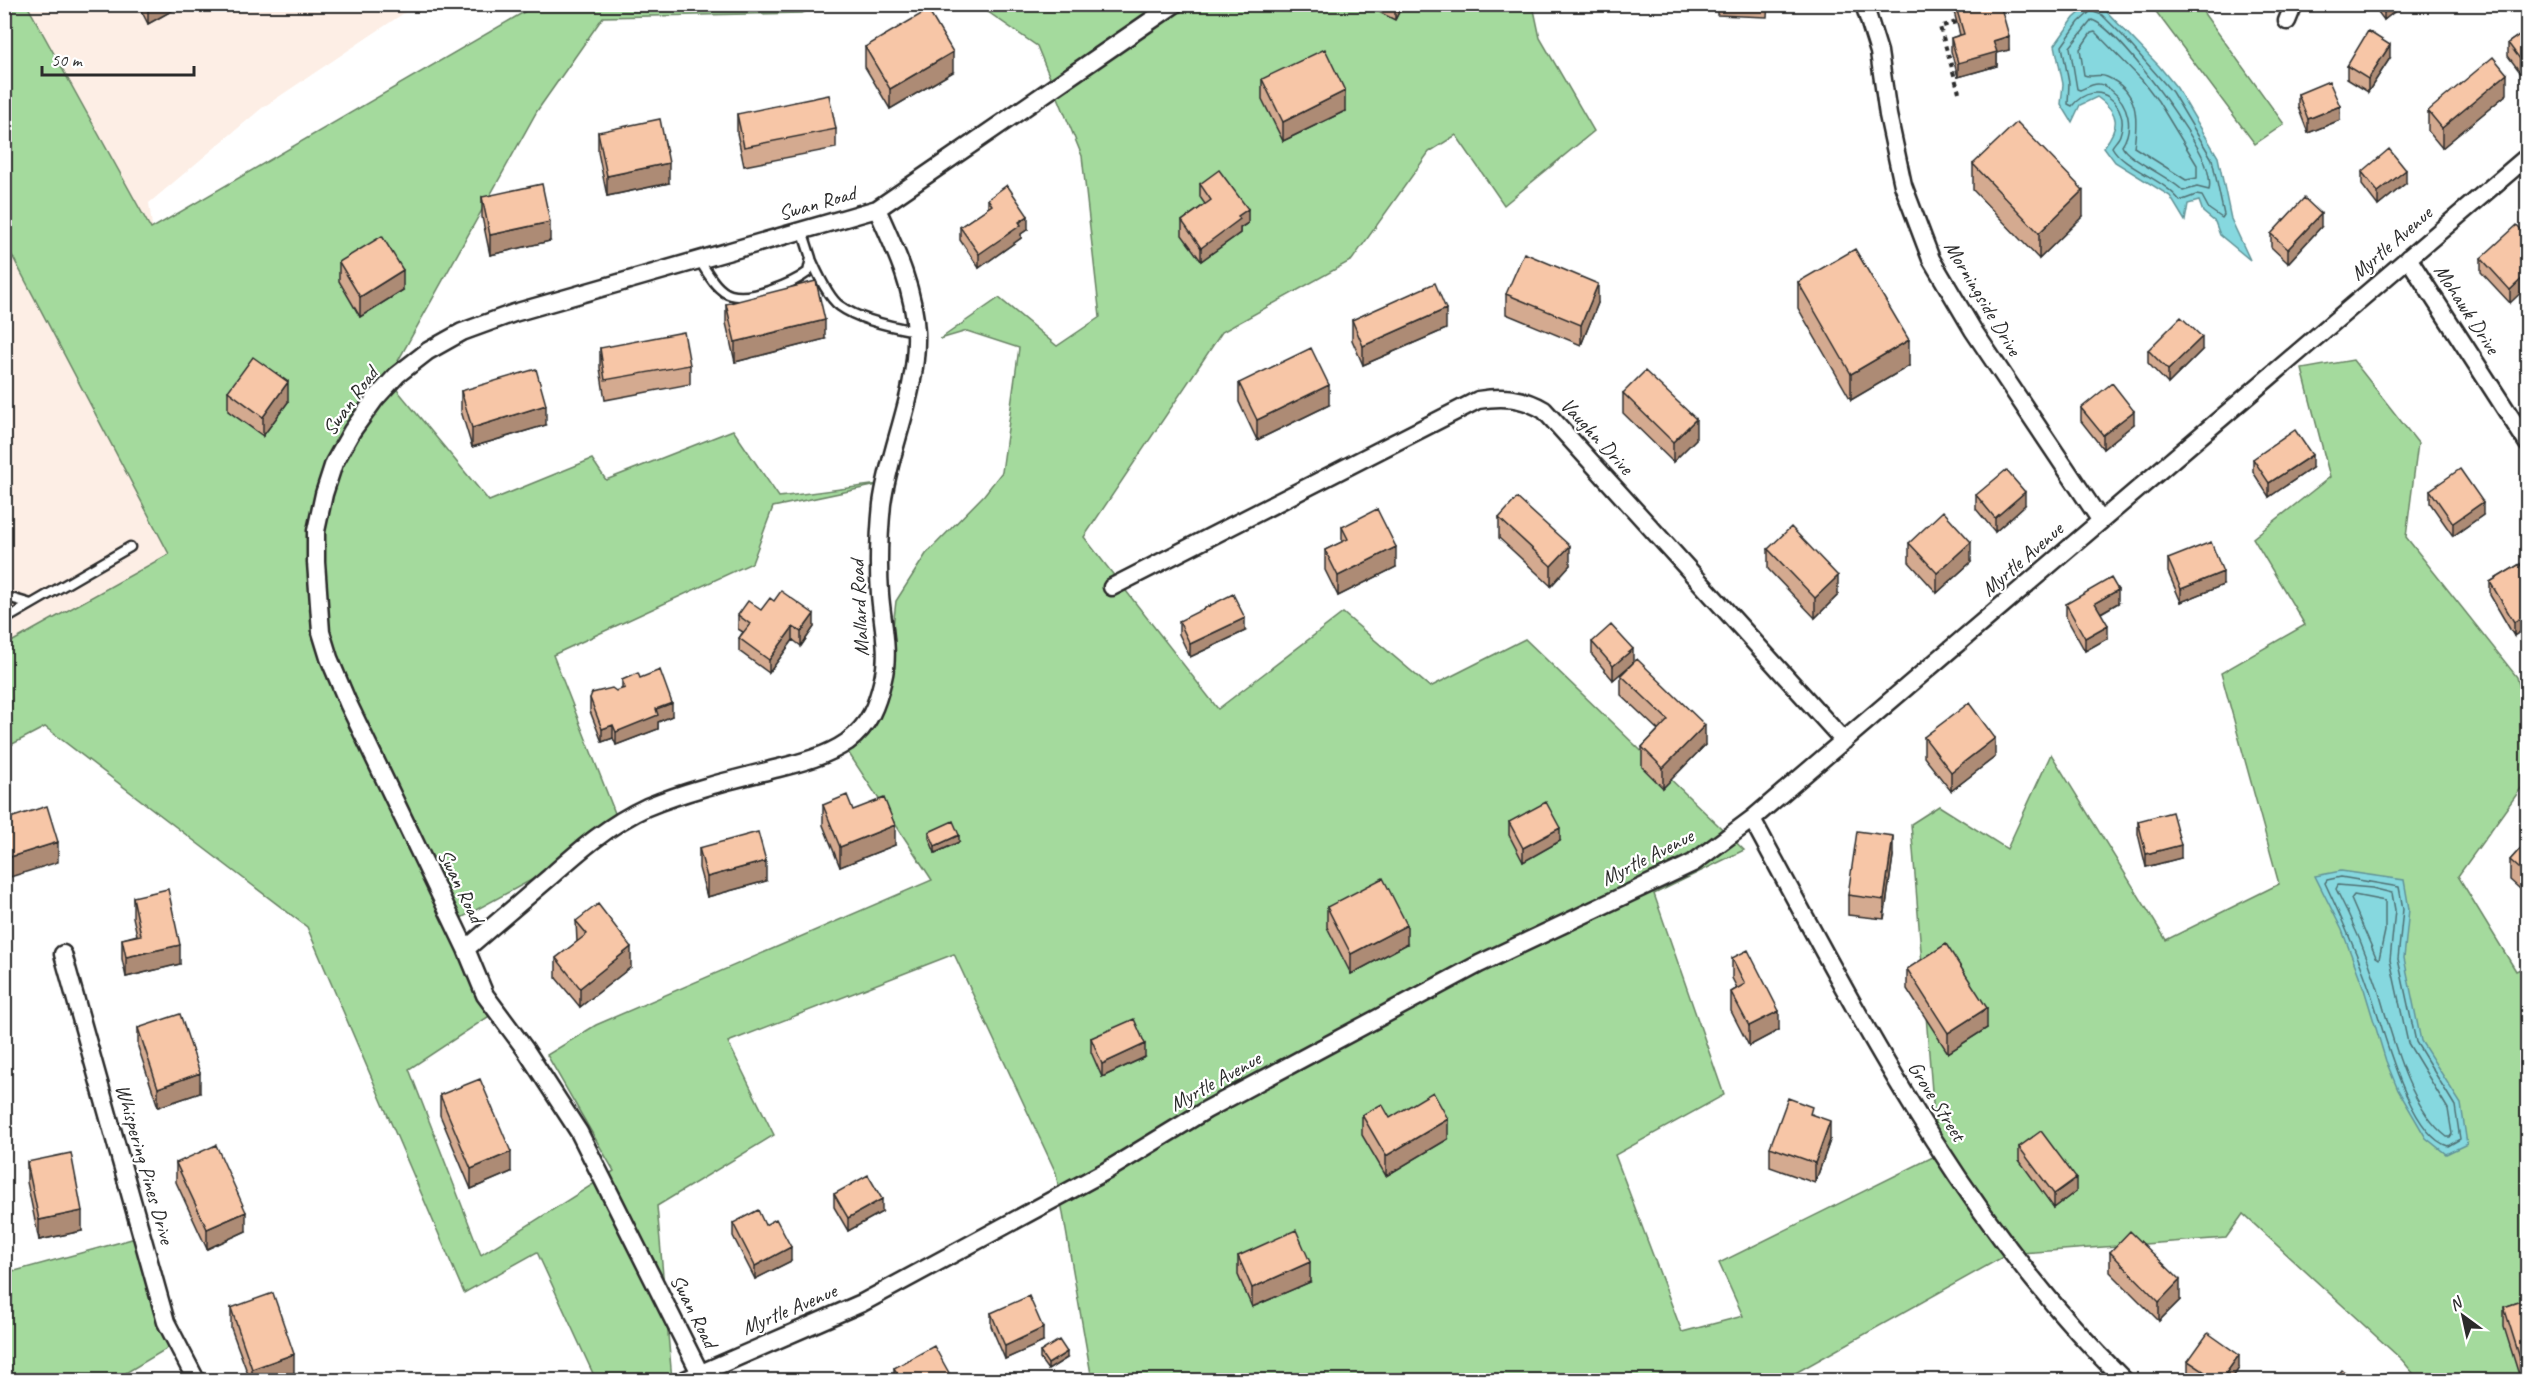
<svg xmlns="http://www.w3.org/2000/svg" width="2532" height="1385" font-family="Caveat,sans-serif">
  <rect width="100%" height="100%" fill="#fff"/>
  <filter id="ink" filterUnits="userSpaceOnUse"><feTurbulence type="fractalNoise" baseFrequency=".0167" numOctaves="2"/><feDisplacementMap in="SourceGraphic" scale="12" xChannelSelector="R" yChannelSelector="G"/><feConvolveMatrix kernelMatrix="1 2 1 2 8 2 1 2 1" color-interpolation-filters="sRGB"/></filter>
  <g filter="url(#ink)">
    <path fill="#fdeee5" d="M5,5H416L262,108L149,203L195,547L5,674Z"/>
    <path fill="#a4da9d" stroke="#688264" stroke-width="1.5" d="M5,5H27L151,229L536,5H821L802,13L603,17L537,111L388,379L489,501L592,459L606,480L733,430L779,497L887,483L773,507L752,563L553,655L622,831L448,925L491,1015L409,1069L481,1255L614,1171L547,1055L596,1025L932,880L848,752L884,706L896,601L926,554L984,495L1002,472L1019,348L967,331L940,339L999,298L1057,346L1100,317L1082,156L1037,46L978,5H1533L1540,38L1594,131L1504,205L1456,135L1429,152L1352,260L1222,332L1084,537L1218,709L1343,613L1430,687L1525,639L1744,850L1654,894L1724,1095L1615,1155L1682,1332L1743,1316L1719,1263L1937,1155L1911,824L1939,806L2007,849L2051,754L2166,940L2279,884L2221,673L2305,625L2253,538L2330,477L2302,369L2353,360L2418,443L2406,537L2517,677L2527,717V780L2458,876L2516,971L2527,966V1380H2419L2402,1360L2243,1214L2226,1238L2008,1254L1783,1380H1092L1056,1173L954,954L728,1042L774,1135L657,1206L672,1380H596L537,1252L464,1293L307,927L45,727L5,748L4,646L169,554L5,242Z
      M2151,5H2198L2284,124L2255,144Z
      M143,1236L183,1339L114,1380H5L4,1263L15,1271Z"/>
    <path fill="#86d8df" stroke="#629397" stroke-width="1.5" d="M2089,5L2105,10L2159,66L2177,88L2218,157L2231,219L2250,260L2220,235L2215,222L2203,212L2199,201L2188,204L2185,221L2170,196L2115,162L2104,147C2120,126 2120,113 2097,97L2080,105L2072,122L2061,104L2063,84L2055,45L2074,18Z
      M2341,871L2404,880L2409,909L2404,958L2421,1041L2461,1104L2467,1144L2446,1154L2426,1138L2398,1090L2386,1061L2364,989L2342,930L2315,876Z"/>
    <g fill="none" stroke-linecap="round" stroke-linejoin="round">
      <path stroke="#4f7073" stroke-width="1.5" d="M2091,11L2102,15L2122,35L2172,92L2212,159L2224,215L2222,218L2209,209L2202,196L2196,195L2180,201C2163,178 2124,169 2112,147C2114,143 2119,139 2120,135C2131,106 2098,75 2072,106L2068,104L2069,83L2062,46L2079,22Z
        M2092,20C2118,28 2195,135 2205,163C2208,170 2211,183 2209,190L2197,187L2183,191C2170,177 2127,159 2122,146C2134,128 2129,104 2111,90C2107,87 2103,84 2098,84C2092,84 2085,88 2080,90L2077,89L2070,47Z
        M2095,32L2142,80L2158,101L2197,165V178L2186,180L2134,147C2138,118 2139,91 2107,77C2099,73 2091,78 2084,75L2080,49L2091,33Z
        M2341,877L2399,887L2403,909L2398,959L2416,1042L2455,1106L2460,1139L2448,1146C2407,1134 2382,1022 2368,985C2356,950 2341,917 2325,883L2327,880Z
        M2338,885L2372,888L2392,893L2395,910L2390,960L2408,1043L2448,1109L2452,1134L2450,1137H2447C2408,1108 2391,1031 2377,986C2366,952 2352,920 2336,889Z
        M2354,895L2385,901V931L2379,959L2376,957L2351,899Z"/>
      <defs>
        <path id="lane" d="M811,259C817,272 828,298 840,306C859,320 893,327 916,331
          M699,260C707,271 716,291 731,295C751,301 792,284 808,272L811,258L802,230
          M4,596L31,604
          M4,620L130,547"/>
        <path id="street" d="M1864,4L1879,52L1888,115L1903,185L1931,259L1973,330L2101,521
          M2287,21L2294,4
          M2408,258L2528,444
          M1112,587L1478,400C1502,396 1522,397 1544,410L1844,741
          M1752,819C1859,1016 1962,1222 2124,1380
          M466,949C494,925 522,901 550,877C580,850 610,824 647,807C686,791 727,781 767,771C794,764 824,758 847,742C870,725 877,705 883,679C890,651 882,622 880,594C878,564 879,534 882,504C890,445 918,393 916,332C914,288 895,249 877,209
          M63,954L166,1322L196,1380
          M700,1373L579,1132L525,1049L485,995L466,949L348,703L329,658L321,632L316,562V531L324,494L334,463L352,431L375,399L397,375L428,351L462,332L514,313L877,209L1175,4
          M685,1380L862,1303L1106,1171L1206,1110L1479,964L1693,863L1752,819L2528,156"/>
      </defs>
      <use href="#lane" stroke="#2b2b2b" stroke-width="13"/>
      <use href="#street" stroke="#2b2b2b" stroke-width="21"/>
      <path stroke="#2b2b2b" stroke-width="4" stroke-dasharray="4.5 4.5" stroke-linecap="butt" d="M1956,22L1940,27L1959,92"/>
      <use href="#lane" stroke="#fff" stroke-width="8"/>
      <use href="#street" stroke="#fff" stroke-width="16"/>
    </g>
    <path fill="#d4aa90" stroke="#2b2b2b" stroke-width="1.5" d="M138,4H184L148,24Z
      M1363,4H1403L1395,20Z
      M1717,4H1768L1767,17L1717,15Z
      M1952,4H2000L2009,50L1997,53V66L1958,77L1951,51V38L1960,35Z
      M2372,4H2404L2384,20Z
      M2528,29V67L2520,72L2508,56V43Z
      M865,47L953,72L890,109L865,67Z
      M2390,58L2368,92L2347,79V66Z
      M1262,79L1345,111L1283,141L1262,99Z
      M2298,94L2340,120L2308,133L2298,107Z
      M2507,94L2442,148L2428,131V111Z
      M737,114L836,129V148L744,166L737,133Z
      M598,132L669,183L607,196L598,152Z
      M1973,164L2083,216L2039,259L1973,190Z
      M2362,172L2406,183L2378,206L2362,185Z
      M1200,184L1248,223L1240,228V233L1201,261L1182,235V221L1205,204L1200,197Z
      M482,197L550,241L490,255L482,217Z
      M988,199L1028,229L1021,234V238L979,268L960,240V227L988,208Z
      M2321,227L2288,263L2271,247V234Z
      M2528,237V266L2510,303L2481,272V258Z
      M339,262L403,290L360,317L339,281Z
      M1798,282L1909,366L1851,400L1798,308Z
      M1506,294L1598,303L1581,345L1506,314Z
      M726,304L825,339L735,362L726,323Z
      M1352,320L1446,329L1363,365L1352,340Z
      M600,348L690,365V384L605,400L600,368Z
      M2148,350H2202L2168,384L2148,363Z
      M1239,383L1329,405L1257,440L1239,402Z
      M228,391L288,402L263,436L228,411Z
      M461,391L546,425L472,447L461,411Z
      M1623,393L1696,439L1673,462L1623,413Z
      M2081,408L2134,424L2103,449L2081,421Z
      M2253,459L2312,468L2269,497L2253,472Z
      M2430,490L2483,515L2453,536L2430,503Z
      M1976,495L2025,505L1995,532L1976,509Z
      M1499,518L1570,565L1551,586L1499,538Z
      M1342,527L1396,567L1338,596L1325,570V550L1342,542Z
      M1909,543L1971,562L1937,593L1909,562Z
      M1768,549L1838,595L1815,618L1768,569Z
      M2168,559L2223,585L2181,602L2168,572Z
      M2520,564L2514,636L2490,595V582Z
      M2118,603L2101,613L2108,638L2085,651L2066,617V604Z
      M761,610L814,627L801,646L793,640L769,673L739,651V638L743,632L738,629V615Z
      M1179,621L1245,631L1190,657L1179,634Z
      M1592,642L1633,663L1613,680L1592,655Z
      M1621,675L1705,745L1663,788L1642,767V747L1658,730L1621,695Z
      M640,678L672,716L658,722V729L616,745L613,738L602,742L590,711V698L622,689V680Z
      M1924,737L1995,757L1951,791L1924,757Z
      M823,805L853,810L895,845L840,867L823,825Z
      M2138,821L2181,858L2146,867L2138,834Z
      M1509,822L1560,841L1523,862L1509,835Z
      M929,832L959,842L935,853L929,838Z
      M2528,840V896L2510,880V860Z
      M699,848L766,881L707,897L699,868Z
      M1893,856L1884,919L1848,915V895Z
      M133,897L180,964L126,977L122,959V939L137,935L133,917Z
      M1327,907L1407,944L1351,974L1327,927Z
      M576,921L631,967L580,1007L556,978V958L577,942Z
      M1732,958L1779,1030L1749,1046L1731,1011V992L1737,988L1732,978Z
      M1907,969L1987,1028L1948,1053L1907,989Z
      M138,1028L200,1093L158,1107L138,1047Z
      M1091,1038L1145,1057L1102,1077L1091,1052Z
      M440,1095L511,1172L471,1189L440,1115Z
      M1812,1114L1830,1140L1815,1183L1770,1167V1147Z
      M1362,1115L1390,1118L1448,1139L1386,1176L1362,1135Z
      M2019,1147L2076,1191L2054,1208L2019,1160Z
      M27,1162L82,1231L39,1240L27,1182Z
      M176,1163L246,1231L207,1249L176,1182Z
      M834,1194L882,1212L848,1231L834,1207Z
      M733,1223L791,1261L755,1279L733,1236Z
      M2110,1252L2180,1300L2159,1321L2110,1272Z
      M1238,1256L1310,1282L1252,1307L1238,1275Z
      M2528,1299V1375L2520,1378L2504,1327V1307Z
      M231,1308L294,1374L274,1380H250L231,1328Z
      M991,1313L1043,1342L1005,1359L991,1326Z
      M1040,1352L1067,1358L1048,1370L1040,1359Z
      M2188,1361L2239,1368L2231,1380H2198L2188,1374Z
      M894,1368L953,1380H894Z"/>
    <path fill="#ad8b75" stroke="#2b2b2b" stroke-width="1.5" d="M148,4H184L148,24Z
      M1395,4H1403L1395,20Z
      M2386,4H2404L2384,20V7Z
      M2009,36V50L1997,53V66L1958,77V63L1993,41Z
      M2390,45V58L2368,92V79Z
      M953,52V72L890,109V89Z
      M2528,53V67L2520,72V59Z
      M2507,74V94L2442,148V128Z
      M1345,91V111L1283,141V122Z
      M2340,106V120L2308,133V119Z
      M669,163V183L607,196V176Z
      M2406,170V183L2378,206V192Z
      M2083,190V216L2039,259V233Z
      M1248,209V223L1240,228V233L1201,261V248L1238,216Z
      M2321,214V227L2288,263V249Z
      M1028,216V229L1021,234V238L979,268V254Z
      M550,222V241L490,255V235Z
      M2528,252V266L2520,273V259Z
      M403,270V290L360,317V297Z
      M2528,273V286L2510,303V290Z
      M1598,284V303L1581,345V325Z
      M1446,309V329L1363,365V346Z
      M825,320V339L735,362V342Z
      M2202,337V350L2168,384V370Z
      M1909,340V366L1851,400V374Z
      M288,382V402L263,436V417Z
      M1329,385V405L1257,440V420Z
      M546,405V425L472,447V428Z
      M2134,411V424L2103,449V435Z
      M1696,419V439L1673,462V442Z
      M2312,455V468L2269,497V483Z
      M2025,492V505L1995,532V518Z
      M2483,502V515L2453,536V523Z
      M1971,542V562L1937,593V573Z
      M1570,546V565L1551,586V566Z
      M1396,547V567L1338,596V576Z
      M2223,572V585L2181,602V589Z
      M1838,576V595L1815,618V598Z
      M2118,590V603L2095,616V603Z
      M814,614V627L801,646V632Z
      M2528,614V627L2514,636V622Z
      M1245,618V631L1190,657V644Z
      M2108,625V638L2085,651V638Z
      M793,627V640L769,673V660Z
      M1633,649V663L1613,680V666Z
      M672,703V716L658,722V729L616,745V732L656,709Z
      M613,725V738L602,742V729Z
      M1705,725V745L1663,788V768Z
      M1995,738V757L1951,791V772Z
      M895,825V845L840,867V847Z
      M1560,828V841L1523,862V848Z
      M959,835V842L935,853V846Z
      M1893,836V856L1884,919V900Z
      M58,842V862L4,879V859Z
      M2181,845V858L2146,867V854Z
      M766,861V881L707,897V877Z
      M1407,925V944L1351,974V954Z
      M180,945V964L126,977V957Z
      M631,947V967L580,1007V988Z
      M1987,1008V1028L1948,1053V1033Z
      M1779,1011V1030L1749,1046V1026Z
      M1145,1044V1057L1102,1077V1064Z
      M200,1073V1093L158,1107V1088Z
      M1448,1119V1139L1386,1176V1156Z
      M1830,1121V1140L1815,1183V1163Z
      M511,1152V1172L471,1189V1169Z
      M2076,1178V1191L2054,1208V1194Z
      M882,1199V1212L848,1231V1218Z
      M82,1211V1231L39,1240V1220Z
      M246,1212V1231L207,1249V1229Z
      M791,1247V1261L755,1279V1266Z
      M1310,1262V1282L1252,1307V1288Z
      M2180,1280V1300L2159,1321V1302Z
      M1043,1328V1342L1005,1359V1346Z
      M1067,1352V1358L1048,1370V1364Z
      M294,1354V1374L274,1380H252V1369Z
      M2239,1355V1368L2231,1380H2221Z
      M2528,1356V1375L2520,1378V1358Z"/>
    <path fill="#f7c6a7" stroke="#2b2b2b" stroke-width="1.5" d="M1955,4H2000L2009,36L1993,41L1997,52L1958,63L1951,38L1964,34Z
      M928,10L953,52L890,89L865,47Z
      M2528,29V53L2520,59L2508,43Z
      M2368,31L2390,45L2368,79L2347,66Z
      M1325,49L1345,91L1283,122L1262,79Z
      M2493,57L2507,74L2442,128L2428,111Z
      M2329,81L2340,106L2308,119L2298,94Z
      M829,95L836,129L744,147L737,114Z
      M660,119L669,163L607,176L598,132Z
      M2017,122L2083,190L2039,233L1973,164Z
      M2389,149L2406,170L2378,192L2362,172Z
      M1219,170L1248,209L1238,216L1240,219L1201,248L1182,221L1211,200L1200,184Z
      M542,184L550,222L490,235L482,197Z
      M1007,185L1028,216L1019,222L1021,225L979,254L960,227L992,205L988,199Z
      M2304,198L2321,214L2288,249L2271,234Z
      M2517,225L2528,237V252L2520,259L2528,267V273L2510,290L2481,258Z
      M382,236L403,270L360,297L339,262Z
      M1855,249L1909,340L1851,374L1798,282Z
      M1524,253L1598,284L1581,325L1506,294Z
      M816,281L825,320L735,342L726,304Z
      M1435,283L1446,309L1363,346L1352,320Z
      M2181,317L2202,337L2168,370L2148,350Z
      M684,332L690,365L605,380L600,348Z
      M1311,348L1329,385L1257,420L1239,383Z
      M253,357L288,382L263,417L228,391Z
      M536,369L546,405L472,428L461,391Z
      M1645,371L1696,419L1673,442L1623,393Z
      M2112,383L2134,411L2103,435L2081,408Z
      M2295,430L2312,455L2269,483L2253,459Z
      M2460,469L2483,502L2453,523L2430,490Z
      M2006,470L2025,492L1995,518L1976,495Z
      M1517,498L1570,546L1551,566L1499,518Z
      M1377,509L1396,547L1338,576L1325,550L1348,539L1342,527Z
      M1943,511L1971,542L1937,573L1909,543Z
      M1791,527L1838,576L1815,598L1768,549Z
      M2211,542L2223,572L2181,589L2168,559Z
      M2520,564L2528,575V614L2514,622L2490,582Z
      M2111,578L2118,590L2095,603L2108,625L2085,638L2066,604Z
      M781,591L814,614L801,632L793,627L769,660L739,638L750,624L738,615L748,601L761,610L770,598L774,601Z
      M1233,594L1245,618L1190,644L1179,621Z
      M1611,625L1633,649L1613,666L1592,642Z
      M1637,659L1705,725L1663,768L1642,747L1668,720L1621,675Z
      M660,670L672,703L656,709L658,715L616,732L613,725L602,729L590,698L592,693L612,688L616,691L625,688L622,680L638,673L640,678Z
      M1969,703L1995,738L1951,772L1924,737Z
      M847,795L853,810L884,798L895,825L840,847L823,805Z
      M1546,802L1560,828L1523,848L1509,822Z
      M47,806L58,842L4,859V820Z
      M2172,812L2181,845L2146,854L2138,821Z
      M953,821L959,835L935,846L929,832Z
      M1857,831L1893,836L1884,900L1848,895Z
      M758,832L766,861L707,877L699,848Z
      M2528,840V876L2510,860Z
      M1383,878L1407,925L1351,954L1327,907Z
      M168,889L180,945L126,957L122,939L141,935L133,897Z
      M598,904L631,947L580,988L556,958L587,934L576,921Z
      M1946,944L1987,1008L1948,1033L1907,969Z
      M1748,950L1779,1011L1749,1026L1731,992L1745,984L1732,958Z
      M180,1014L200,1073L158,1088L138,1028Z
      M1134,1019L1145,1044L1102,1064L1091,1038Z
      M480,1079L511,1152L471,1169L440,1095Z
      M1433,1092L1448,1119L1386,1156L1362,1115L1382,1104L1390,1118Z
      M1788,1098L1812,1107L1810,1114L1830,1121L1815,1163L1770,1147Z
      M2041,1131L2076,1178L2054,1194L2019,1147Z
      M216,1145L246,1212L207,1229L176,1163Z
      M71,1153L82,1211L39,1220L27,1162Z
      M868,1175L882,1199L848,1218L834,1194Z
      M758,1210L765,1225L776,1219L791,1247L755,1266L733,1223Z
      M1296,1230L1310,1262L1252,1288L1238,1256Z
      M2130,1231L2180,1280L2159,1302L2110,1252Z
      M273,1293L294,1354L252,1369L231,1308Z
      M1029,1296L1043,1328L1005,1346L991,1313Z
      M2528,1299V1356L2520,1358L2504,1307Z
      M2208,1333L2239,1355L2221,1380H2217L2188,1361Z
      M1059,1340L1067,1352L1048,1364L1040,1352Z
      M934,1346L953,1380H901L894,1368Z
      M2342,1370L2355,1380H2334Z"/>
  </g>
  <g text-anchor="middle" stroke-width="4.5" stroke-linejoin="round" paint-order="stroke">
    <g font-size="21" fill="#2b2b2b" stroke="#fff">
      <text transform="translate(817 203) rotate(-16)" y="7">Swan Road</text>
      <text transform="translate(2391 243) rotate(-41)" y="7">Myrtle Avenue</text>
      <text transform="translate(1983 298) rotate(59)" y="7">Morningside Drive</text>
      <text transform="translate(2467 309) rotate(57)" y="7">Mohawk Drive</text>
      <text transform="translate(350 401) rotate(-54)" y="7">Swan Road</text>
      <text transform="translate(1597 436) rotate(47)" y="7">Vaughn Drive</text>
      <text transform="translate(2022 559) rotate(-41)" y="7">Myrtle Avenue</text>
      <text transform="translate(859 608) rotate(-93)" y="7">Mallard Road</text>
      <text transform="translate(1647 857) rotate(-27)" y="7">Myrtle Avenue</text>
      <text transform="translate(461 886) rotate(64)" y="7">Swan Road</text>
      <text transform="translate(1215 1081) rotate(-29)" y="7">Myrtle Avenue</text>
      <text transform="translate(1937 1101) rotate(58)" y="7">Grove Street</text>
      <text transform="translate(145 1164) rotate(74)" y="7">Whispering Pines Drive</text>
      <text transform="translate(789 1309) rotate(-23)" y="7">Myrtle Avenue</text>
      <text transform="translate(694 1311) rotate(63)" y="7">Swan Road</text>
    </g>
  </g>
  <rect width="2532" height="1385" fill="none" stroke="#fff" stroke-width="24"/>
  <rect x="12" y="12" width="2508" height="1361" fill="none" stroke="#2b2b2b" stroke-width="2" filter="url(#ink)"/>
  <g transform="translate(2463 1316) rotate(327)" stroke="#ffffff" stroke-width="4.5" paint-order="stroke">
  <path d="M0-4.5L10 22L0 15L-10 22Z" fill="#2b2b2b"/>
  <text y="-9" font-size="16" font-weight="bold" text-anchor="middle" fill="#2b2b2b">N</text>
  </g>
  <path d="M42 66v9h152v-9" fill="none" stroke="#2b2b2b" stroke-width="3"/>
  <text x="51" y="66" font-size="18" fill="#2b2b2b" stroke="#ffffff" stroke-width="4.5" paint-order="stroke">50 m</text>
</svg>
